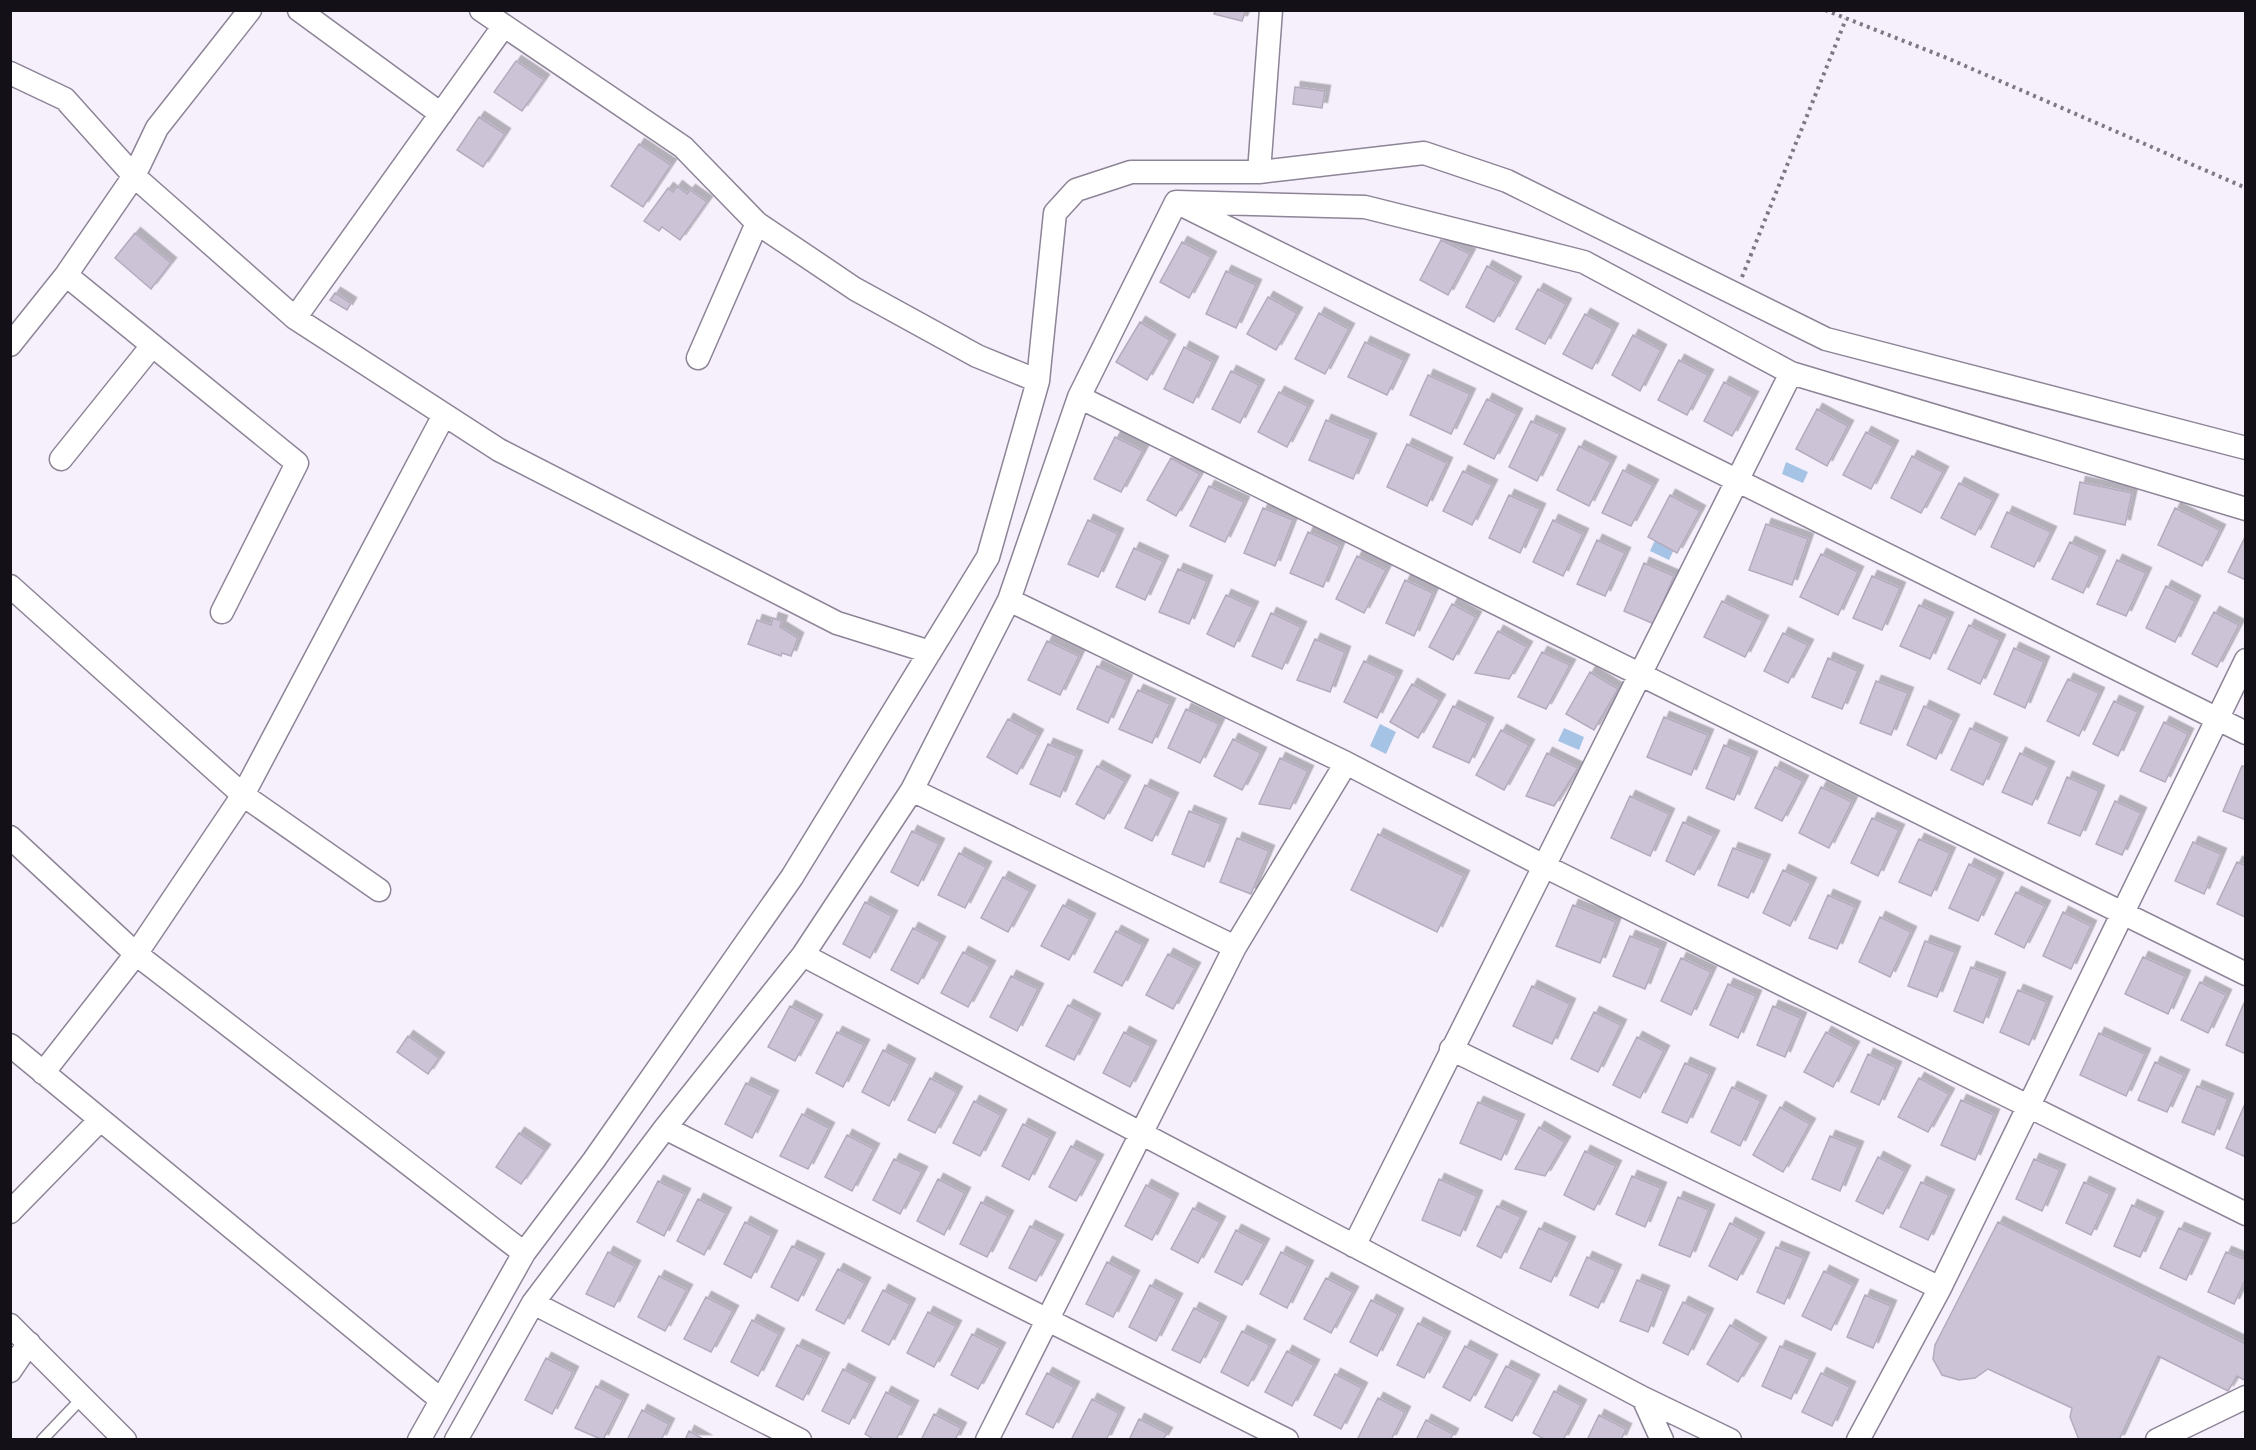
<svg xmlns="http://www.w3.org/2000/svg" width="2256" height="1450" font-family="'DM Sans',sans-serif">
  <defs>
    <filter id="shadow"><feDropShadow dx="5.5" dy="-5.5" stdDeviation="0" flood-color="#0004"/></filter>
  </defs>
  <rect width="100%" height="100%" fill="#f6f0fc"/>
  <path fill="#a5c3e5" d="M1786,462L1808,472L1803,483L1782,474Z
    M1656,538L1675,547L1669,560L1650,551Z
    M1380,724L1396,732L1386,754L1370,746Z
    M1564,728L1584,737L1579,750L1558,741Z"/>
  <path fill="#ccc3d6" stroke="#b4abbe" stroke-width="1.5" filter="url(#shadow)" d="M1216,10H1246L1242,21L1214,14Z
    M516,61L544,80L522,111L494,92Z
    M1295,87L1325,91L1322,108L1293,104Z
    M479,117L505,134L483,167L457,150Z
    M639,144L671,165L643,207L611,186Z
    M677,186L687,194L690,190L707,202L680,240L662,227L659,231L644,221L668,188L673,192Z
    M135,233L171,263L151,289L115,258Z
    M1441,240L1470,254L1448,295L1420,280Z
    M1182,242L1211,257L1189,298L1160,282Z
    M1487,266L1516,282L1494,322L1466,307Z
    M1226,271L1256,285L1236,328L1206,314Z
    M1538,289L1566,304L1545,344L1516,329Z
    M335,293L351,303L347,310L330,300Z
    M1268,297L1297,313L1276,350L1247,334Z
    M1319,313L1349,329L1325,374L1295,359Z
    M1585,314L1613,329L1592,369L1563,354Z
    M1140,322L1170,340L1147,380L1116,362Z
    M1633,335L1661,350L1640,391L1612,375Z
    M1365,342L1404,360L1387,395L1348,377Z
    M1184,347L1213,362L1193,403L1164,389Z
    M1679,360L1708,375L1687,415L1658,400Z
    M1231,371L1259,385L1240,423L1212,409Z
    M1428,375L1470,394L1451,434L1410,415Z
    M1724,382L1753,397L1732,436L1704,421Z
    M1279,392L1308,406L1287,447L1258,432Z
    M1487,399L1517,414L1494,459L1464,444Z
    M1817,409L1848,426L1827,466L1796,449Z
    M1326,420L1371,439L1353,479L1309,460Z
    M1531,421L1560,434L1537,481L1509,467Z
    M1866,432L1893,446L1871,489L1843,475Z
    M1115,437L1143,451L1121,492L1094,479Z
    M1407,444L1447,463L1427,506L1387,487Z
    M1579,446L1611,462L1589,506L1557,490Z
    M1912,456L1943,472L1921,513L1891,498Z
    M1171,458L1200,474L1176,516L1147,500Z
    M1623,470L1653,485L1631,526L1602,513Z
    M1463,471L1492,485L1472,525L1443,511Z
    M2080,482L2132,493L2125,525L2074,514Z
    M1959,483L1993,500L1975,535L1941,518Z
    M1209,486L1244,502L1225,542L1190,526Z
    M1509,495L1540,509L1520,553L1489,538Z
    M1670,495L1700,511L1677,553L1648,537Z
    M1263,508L1293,520L1275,566L1244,553Z
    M2175,508L2220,530L2202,566L2158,545Z
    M2007,512L2051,532L2034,567L1991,547Z
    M1088,520L1118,534L1098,577L1068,564Z
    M1553,520L1583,534L1563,576L1533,562Z
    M1766,524L1808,539L1792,585L1749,570Z
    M1308,532L1340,546L1323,587L1290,573Z
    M2246,535V580L2228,572Z
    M1597,540L1625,553L1605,596L1577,584Z
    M2070,542L2100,556L2083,593L2052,579Z
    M1134,548L1163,561L1145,600L1116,587Z
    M1821,554L1858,572L1838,615L1800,597Z
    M1357,556L1386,570L1364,613L1336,599Z
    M2117,560L2146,573L2126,616L2097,604Z
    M1644,563L1674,576L1654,624L1624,611Z
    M1178,569L1207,581L1189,624L1159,612Z
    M1872,576L1900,588L1882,630L1853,618Z
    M1405,580L1433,593L1414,636L1386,623Z
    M2166,586L2195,601L2175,642L2146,628Z
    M1226,595L1253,607L1234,647L1207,634Z
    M1722,601L1763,621L1745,657L1704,637Z
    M1452,604L1476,617L1453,660L1429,647Z
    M1919,605L1948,618L1930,659L1900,646Z
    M2214,612L2239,625L2217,667L2192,654Z
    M1271,613L1301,627L1282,669L1252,656Z
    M773,618L782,621L780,627L798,638L791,656L782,653L781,656L748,644L757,620L771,625Z
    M1969,625L2000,640L1980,684L1948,669Z
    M1498,631L1527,647L1509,679L1475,673Z
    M1783,633L1808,645L1788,683L1764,671Z
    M1315,639L1345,652L1330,692L1297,680Z
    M1047,641L1079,656L1060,695L1028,680Z
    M2014,648L2044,662L2025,708L1994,694Z
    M1542,652L1570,665L1546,709L1518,697Z
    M1828,658L1858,671L1842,709L1812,697Z
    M1364,661L1397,676L1377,718L1344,702Z
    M1097,666L1127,680L1108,723L1077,709Z
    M1590,672L1618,689L1594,730L1566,714Z
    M2068,679L2099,693L2079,736L2047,721Z
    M1876,681L1908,693L1891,735L1860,723Z
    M1412,684L1440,700L1418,738L1390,722Z
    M1138,690L1170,704L1152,743L1119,729Z
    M2114,701L2138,712L2118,756L2093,744Z
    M1453,706L1488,723L1469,763L1433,747Z
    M1924,706L1954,720L1936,759L1907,745Z
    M1186,709L1219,724L1200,763L1168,748Z
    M1664,717L1708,735L1691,775L1647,757Z
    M1008,719L1038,735L1017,774L987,757Z
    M2164,722L2188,734L2165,782L2140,771Z
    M1970,728L2002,743L1983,785L1951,770Z
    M1501,730L1529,745L1504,790L1476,775Z
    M1233,739L1261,753L1242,790L1214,776Z
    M1048,744L1077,756L1060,797L1030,784Z
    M1724,745L1752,757L1734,800L1706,788Z
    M1547,753L1578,768L1554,806L1526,796Z
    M2020,753L2049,767L2032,805L2002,792Z
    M1280,758L1308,771L1290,809L1259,804Z
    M1097,766L1125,781L1104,819L1076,804Z
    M2242,766L2246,767V820L2223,811Z
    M1775,767L1803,781L1782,821L1755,808Z
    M2067,777L2099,791L2080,836L2048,823Z
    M1145,785L1173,798L1152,841L1125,828Z
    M1821,787L1852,802L1829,848L1799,833Z
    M1630,796L1669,814L1650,856L1611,838Z
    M2115,801L2141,813L2122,855L2096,844Z
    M1189,811L1221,824L1204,867L1172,854Z
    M1872,818L1899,830L1878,876L1851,863Z
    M1683,822L1714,836L1694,875L1666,861Z
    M912,831L939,844L918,886L891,872Z
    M1378,834L1464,876L1437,932L1351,890Z
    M1237,838L1269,851L1251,894L1220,882Z
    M1919,839L1950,853L1931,896L1899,882Z
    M2193,842L2221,854L2204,894L2175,881Z
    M1733,848L1765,860L1748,898L1718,885Z
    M959,853L986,867L965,908L938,895Z
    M2237,862L2246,866L2245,917L2217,904Z
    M1969,864L1998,878L1978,921L1949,908Z
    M1783,870L1811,883L1790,926L1763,913Z
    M1003,877L1030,891L1008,932L981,918Z
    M2016,892L2045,906L2024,948L1995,934Z
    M1828,895L1855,907L1837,949L1809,938Z
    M865,902L892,916L870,958L843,944Z
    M1063,905L1090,919L1069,960L1041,946Z
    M1573,905L1616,922L1600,963L1556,946Z
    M2063,912L2091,926L2071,969L2043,956Z
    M1880,917L1911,932L1890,977L1859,962Z
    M913,928L940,942L918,984L891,970Z
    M1116,931L1143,945L1122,986L1094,972Z
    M1630,936L1661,948L1645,989L1613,976Z
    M1925,941L1955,952L1937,997L1908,986Z
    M963,952L990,966L968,1007L941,993Z
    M1168,954L1195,968L1173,1009L1146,995Z
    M2143,957L2185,976L2168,1014L2125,994Z
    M1681,958L1711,972L1691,1015L1661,1001Z
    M1971,967L2000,978L1983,1023L1954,1011Z
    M1011,976L1038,989L1017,1031L990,1017Z
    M2200,982L2226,995L2208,1033L2181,1020Z
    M1728,984L1756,996L1738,1038L1710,1025Z
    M1532,986L1570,1004L1552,1044L1513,1026Z
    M2018,990L2047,1002L2029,1045L2000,1032Z
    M2244,1003H2246V1054L2226,1045Z
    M1068,1005L1095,1019L1074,1060L1046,1046Z
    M790,1006L817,1020L795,1061L768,1047Z
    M1773,1006L1801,1018L1785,1057L1757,1045Z
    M1594,1012L1621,1025L1598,1072L1571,1059Z
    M837,1032L864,1045L843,1087L816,1073Z
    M1124,1032L1151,1046L1130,1087L1103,1073Z
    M1826,1032L1854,1047L1833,1087L1804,1072Z
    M2099,1033L2145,1054L2126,1096L2080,1075Z
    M408,1036L439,1058L428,1074L397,1052Z
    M1637,1037L1664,1051L1640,1098L1613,1085Z
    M883,1050L910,1064L889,1106L862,1092Z
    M1868,1054L1896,1067L1879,1105L1851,1092Z
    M2155,1062L2184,1075L2167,1112L2138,1100Z
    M1685,1063L1710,1074L1687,1123L1662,1112Z
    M930,1078L957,1092L935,1133L908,1120Z
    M1919,1078L1949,1094L1928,1132L1898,1117Z
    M746,1083L773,1096L752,1138L725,1124Z
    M2197,1086L2228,1099L2214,1135L2182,1122Z
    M1732,1087L1761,1101L1740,1146L1711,1132Z
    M1961,1100L1994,1115L1975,1160L1941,1145Z
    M974,1101L1001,1115L980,1156L953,1143Z
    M1478,1102L1519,1120L1501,1160L1460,1143Z
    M2244,1106H2246V1157L2226,1148Z
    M1780,1107L1810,1124L1783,1172L1753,1155Z
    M802,1114L829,1128L808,1169L780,1156Z
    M1023,1124L1050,1138L1029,1180L1002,1166Z
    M1539,1127L1565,1142L1545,1176L1515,1169Z
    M519,1133L545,1150L521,1184L496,1167Z
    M847,1135L874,1149L852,1191L825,1177Z
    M1830,1136L1858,1147L1840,1191L1812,1179Z
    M1071,1146L1098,1160L1076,1201L1049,1187Z
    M1585,1151L1616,1166L1594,1210L1564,1195Z
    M1878,1157L1905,1171L1883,1214L1856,1201Z
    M894,1159L922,1172L900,1214L873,1200Z
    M2034,1159L2060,1170L2042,1211L2016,1199Z
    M1632,1176L1661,1188L1645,1227L1616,1214Z
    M938,1179L965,1193L944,1235L917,1221Z
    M1439,1179L1477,1196L1460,1236L1422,1220Z
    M658,1181L685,1194L664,1236L637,1222Z
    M1921,1182L1949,1195L1928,1240L1900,1227Z
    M2084,1182L2110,1194L2091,1235L2066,1223Z
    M1146,1185L1173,1199L1152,1240L1125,1226Z
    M1678,1197L1709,1210L1690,1257L1659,1245Z
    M698,1199L726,1213L704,1255L677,1241Z
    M981,1202L1008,1216L987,1257L960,1244Z
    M2132,1205L2158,1217L2140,1257L2114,1246Z
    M1497,1206L1521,1217L1501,1258L1477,1246Z
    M1193,1208L1220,1222L1198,1263L1171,1249Z
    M745,1222L772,1236L751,1278L724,1264Z
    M1998,1222L2246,1344V1381L2237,1376L2228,1391L2158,1356L2119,1440H2079L2070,1417L2072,1408L1988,1369L1975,1378L1959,1380L1942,1375L1933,1359L1935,1345Z
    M1730,1223L1759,1238L1737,1280L1709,1266Z
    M1030,1226L1058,1240L1036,1281L1009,1268Z
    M1539,1228L1570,1242L1551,1282L1520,1268Z
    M2179,1228L2205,1239L2186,1280L2160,1268Z
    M1236,1230L1264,1244L1242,1285L1215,1272Z
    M792,1246L819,1259L798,1301L771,1287Z
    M1776,1247L1804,1258L1784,1304L1757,1292Z
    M608,1252L635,1266L614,1307L586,1294Z
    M1281,1252L1308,1266L1287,1308L1260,1294Z
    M2226,1252L2246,1260V1278L2234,1304L2208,1292Z
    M1587,1257L1616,1270L1598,1308L1570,1295Z
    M1107,1262L1134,1276L1113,1317L1086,1304Z
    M838,1269L865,1283L844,1324L816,1310Z
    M1824,1271L1853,1285L1831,1330L1802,1316Z
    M659,1276L687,1290L665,1331L638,1317Z
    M1326,1278L1353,1292L1331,1333L1304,1319Z
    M1637,1280L1664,1291L1648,1332L1620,1321Z
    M1150,1285L1177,1299L1156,1341L1129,1327Z
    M883,1290L910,1304L889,1345L862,1331Z
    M1865,1295L1891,1306L1873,1348L1847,1337Z
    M706,1297L733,1311L711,1352L684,1339Z
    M1371,1300L1398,1314L1377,1356L1350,1342Z
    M1683,1302L1708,1314L1688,1355L1663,1343Z
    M1194,1308L1221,1322L1200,1363L1172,1350Z
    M928,1312L956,1326L934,1367L907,1353Z
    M752,1320L779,1334L758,1376L731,1362Z
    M1418,1323L1445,1337L1424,1378L1397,1365Z
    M1730,1325L1761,1343L1738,1382L1707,1364Z
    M1242,1331L1270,1345L1248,1386L1221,1372Z
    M972,1334L1000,1348L978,1389L951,1375Z
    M797,1345L824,1358L803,1400L776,1386Z
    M1465,1346L1492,1360L1470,1401L1443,1387Z
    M1780,1346L1810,1359L1791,1399L1762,1386Z
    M1287,1351L1314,1365L1292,1406L1265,1392Z
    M546,1358L573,1372L552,1414L525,1400Z
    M1506,1366L1534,1380L1512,1421L1485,1407Z
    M843,1369L870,1383L849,1424L822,1411Z
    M1047,1373L1074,1387L1053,1428L1026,1414Z
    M1821,1373L1850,1387L1832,1426L1802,1412Z
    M1335,1374L1362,1388L1341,1429L1314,1415Z
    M596,1386L623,1400L603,1440L575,1428Z
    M1554,1391L1581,1405L1563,1440H1546L1533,1433Z
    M886,1392L913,1406L896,1440H875L865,1434Z
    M1378,1398L1405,1412L1391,1440H1357Z
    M1092,1399L1119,1413L1106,1440H1071Z
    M642,1410L669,1424L661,1440H627Z
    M934,1414L961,1428L955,1440H921Z
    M1599,1415L1626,1429L1621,1440H1587Z
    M1139,1419L1167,1433L1163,1440H1129Z
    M1426,1420L1453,1434L1450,1440H1416Z
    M689,1431L705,1440H685Z"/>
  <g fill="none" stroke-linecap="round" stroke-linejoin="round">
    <defs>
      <path id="service" d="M42,1440L83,1397"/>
      <path id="minor" d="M299,10L441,114
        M481,10L683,147L757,223L855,289L977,356L1038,381
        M10,73L65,99L134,176L295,318L499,450L837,623L930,652
        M1259,172L1271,10
        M1182,205L2246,733
        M66,275L297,463L222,612
        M295,318L503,27
        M10,345L66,275L134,176L157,128L250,10
        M698,358L757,223
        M1079,397L2246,974
        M444,415L243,795L136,954L524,1253
        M61,459L151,347
        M10,586L243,795L379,890
        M1009,600L1346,763L1544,866L2246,1214
        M912,790L1235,947
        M10,837L136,954L43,1073
        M803,955L1643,1398L1730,1440
        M10,1045L440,1399
        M1451,1049L1940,1288
        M665,1128L1287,1440
        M10,1212L100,1120
        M1354,1246L1791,373
        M533,1303L800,1440
        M10,1325L125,1440
        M10,1371L29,1343
        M1643,1398L1662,1440
        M419,1440L524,1253L594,1160L792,877L988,557L1038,381L1055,213L1076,190L1131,172H1259L1424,153L1507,181L1826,339L2246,448
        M456,1440L533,1303L665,1128L803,955L912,790L1009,600L1079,397L1176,202L1365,207L1584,262L1791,373L2246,509
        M987,1440L1235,947L1346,763
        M1858,1440L1940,1288L2246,660
        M2157,1440L2246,1397"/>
    </defs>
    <use href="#service" stroke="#8d8497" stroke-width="13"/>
    <use href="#minor" stroke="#8d8497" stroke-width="25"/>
    <path stroke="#7d7881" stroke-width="4" stroke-dasharray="3 4.5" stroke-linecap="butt" d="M1825,10L1947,58L2246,188
      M1742,277L1846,19"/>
    <use href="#service" stroke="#fff" stroke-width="10"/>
    <use href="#minor" stroke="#fff" stroke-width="22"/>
  </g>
  <rect width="2256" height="1450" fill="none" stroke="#141017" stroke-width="24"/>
</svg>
